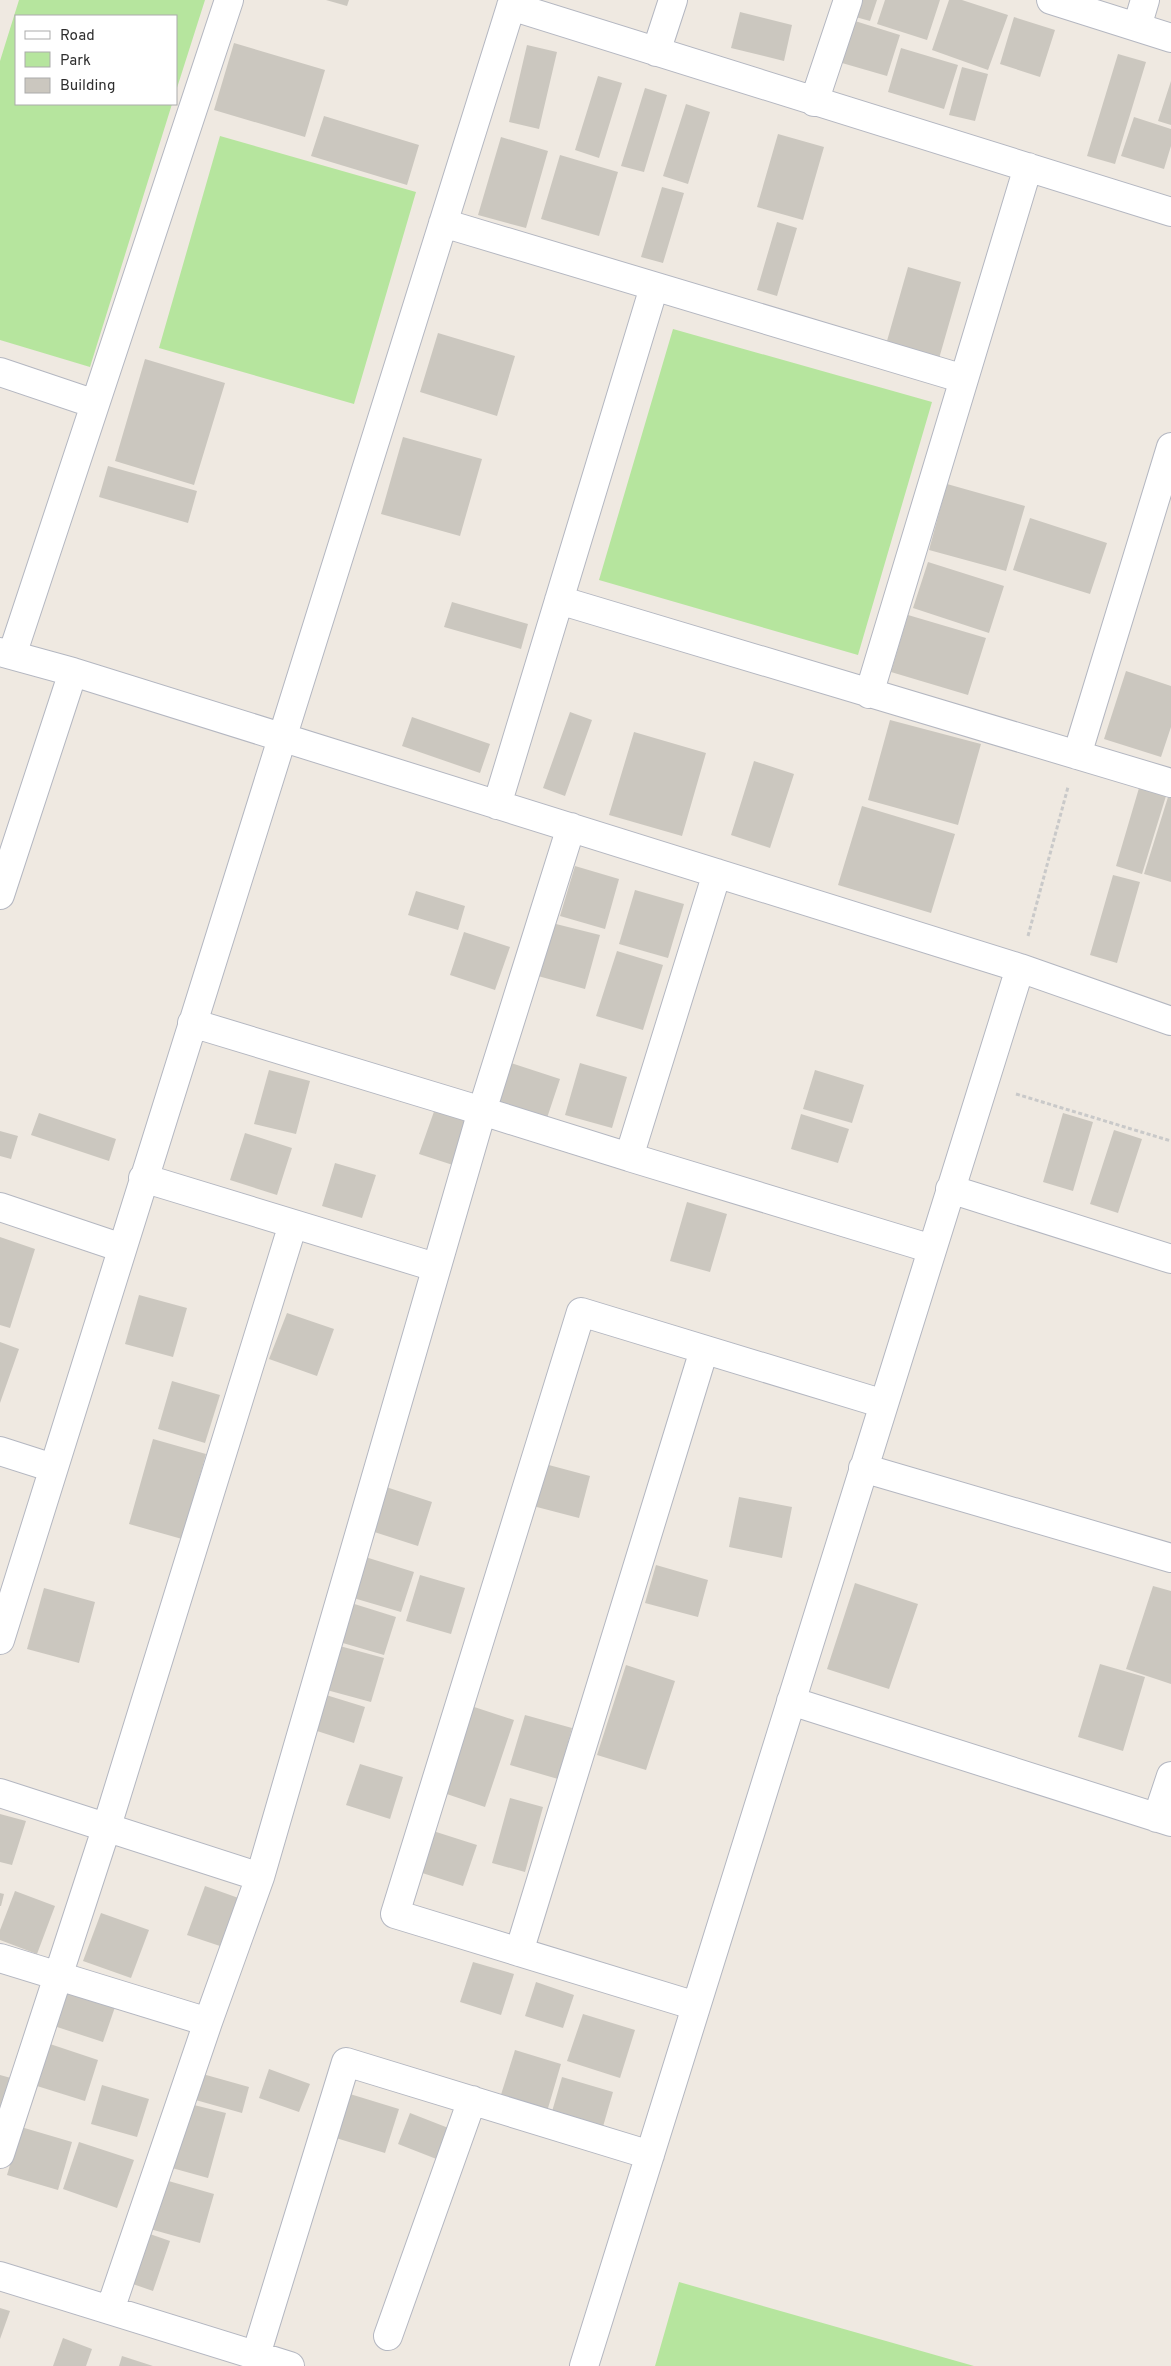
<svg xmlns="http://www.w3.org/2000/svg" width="1171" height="2366" font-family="Overpass,sans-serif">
  <rect width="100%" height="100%" fill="#efe9e1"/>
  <path fill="#b6e59e" d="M19,0H205L176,91V16H16V104H172L90,367L0,340V61Z
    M220,136L416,192L354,404L159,348Z
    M673,329L932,402L858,655L599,580Z
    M679,2282L974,2366H655Z"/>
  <path fill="#cbc7bf" d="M326,0H349L347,6Z
    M856,0H877L870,21L852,16Z
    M885,0H940L927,40L877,24Z
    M949,0H962L1008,15L988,70L932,50Z
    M740,12L792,25L784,61L731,48Z
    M1014,17L1055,30L1040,77L1000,64Z
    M855,21L900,35L887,76L842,63Z
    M234,43L325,70L305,137L214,110Z
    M527,45L557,52L539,129L509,122Z
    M901,48L958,65L944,109L888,92Z
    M1118,54L1146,62L1115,164L1087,156Z
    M962,67L988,74L975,121L949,115Z
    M598,76L622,83L599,158L575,150Z
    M1171,81V125L1158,121Z
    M645,88L667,95L644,172L621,166Z
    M686,104L710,112L688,184L663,176Z
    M324,116L419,145L407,185L311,156Z
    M1134,117L1171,129V146L1164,169L1121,156Z
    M778,134L824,147L803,220L757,207Z
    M501,137L548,151L526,228L478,215Z
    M560,155L618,172L599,236L541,219Z
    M662,187L684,193L663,263L641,257Z
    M777,222L797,228L777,296L757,290Z
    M908,267L961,282L938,362L885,348Z
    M438,333L515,356L497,416L420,392Z
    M145,359L225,383L194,485L115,461Z
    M403,437L482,459L460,536L381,514Z
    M108,466L197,491L188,523L99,497Z
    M947,484L1025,506L1006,571L929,550Z
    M1030,518L1107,543L1090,594L1013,570Z
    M928,562L1004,586L989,633L913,608Z
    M452,602L528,624L521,649L444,627Z
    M908,615L986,638L968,695L891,672Z
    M1126,671L1171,686V727L1161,757L1104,739Z
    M570,712L592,720L565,796L543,788Z
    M412,717L490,744L480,773L402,746Z
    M890,720L981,744L958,825L868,800Z
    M634,732L706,753L682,836L609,815Z
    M754,761L794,774L770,848L731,835Z
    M1139,788L1166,796L1142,874L1116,866Z
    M1168,797H1171V882L1144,874Z
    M862,806L955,834L931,913L838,885Z
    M575,866L619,879L605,929L560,916Z
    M1113,875L1140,882L1117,963L1090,955Z
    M635,890L684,904L668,958L619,944Z
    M416,891L465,906L458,930L408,915Z
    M552,923L600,935L585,989L538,976Z
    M464,932L510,947L495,990L450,975Z
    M617,951L663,965L643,1030L596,1016Z
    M511,1063L560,1079L545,1124L496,1109Z
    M580,1063L627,1077L612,1128L565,1115Z
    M269,1070L310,1081L296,1134L254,1124Z
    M815,1070L864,1085L852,1123L803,1109Z
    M437,1103L476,1116L459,1167L419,1154Z
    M39,1113L116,1139L109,1161L31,1135Z
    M1063,1113L1093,1122L1073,1191L1043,1182Z
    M801,1114L849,1129L838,1163L791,1149Z
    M1114,1130L1142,1139L1118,1213L1090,1204Z
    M0,1131L18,1136L11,1159L0,1156Z
    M245,1133L292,1148L277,1195L230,1180Z
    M335,1163L376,1175L362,1218L322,1206Z
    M687,1202L727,1214L710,1272L670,1261Z
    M0,1237L35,1249L10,1328L0,1325Z
    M139,1295L187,1308L173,1357L125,1344Z
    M287,1313L334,1329L317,1376L269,1359Z
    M0,1342L19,1349L0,1403Z
    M172,1381L220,1395L205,1443L158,1429Z
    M153,1439L206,1454L182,1539L129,1524Z
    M545,1464L590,1476L579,1518L533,1506Z
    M383,1486L432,1502L418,1546L368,1530Z
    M739,1497L792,1507L782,1558L729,1547Z
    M362,1556L414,1572L401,1612L350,1597Z
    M656,1565L708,1580L698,1617L645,1603Z
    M420,1575L465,1588L451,1634L406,1621Z
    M855,1583L918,1604L889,1689L827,1669Z
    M1153,1586L1171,1591V1684L1126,1669Z
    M44,1588L95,1602L79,1663L27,1649Z
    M348,1602L396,1617L384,1655L336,1641Z
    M336,1645L384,1658L371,1702L323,1689Z
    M1100,1664L1145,1677L1123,1751L1078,1737Z
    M626,1665L675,1681L646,1770L597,1755Z
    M326,1695L365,1707L354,1743L314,1730Z
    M465,1704L514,1720L485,1807L435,1790Z
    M525,1715L572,1728L558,1779L510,1765Z
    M360,1764L403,1777L390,1819L346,1805Z
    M510,1798L543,1807L525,1872L492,1863Z
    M0,1814L26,1821L12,1865L0,1862Z
    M430,1830L477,1845L463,1886L416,1871Z
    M205,1886L244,1900L226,1948L187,1935Z
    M15,1891L55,1906L37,1954L0,1940V1930Z
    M0,1893L4,1894L1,1906H0Z
    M101,1913L149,1930L131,1978L83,1961Z
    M473,1962L514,1974L501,2015L460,2002Z
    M536,1982L574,1995L563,2028L525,2016Z
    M65,1992L115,2007L103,2042L54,2026Z
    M583,2014L635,2030L620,2078L567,2061Z
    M50,2044L98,2060L85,2101L37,2086Z
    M515,2050L561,2064L546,2115L499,2101Z
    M269,2069L310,2084L299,2112L259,2098Z
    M199,2073L249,2087L242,2113L192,2099Z
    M0,2075L11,2078L0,2111Z
    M562,2077L613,2092L600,2137L549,2122Z
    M102,2085L149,2099L137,2137L91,2124Z
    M350,2094L399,2109L385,2153L336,2138Z
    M190,2104L226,2113L208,2178L172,2168Z
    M410,2113L451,2129L439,2160L398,2144Z
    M21,2127L72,2142L58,2190L7,2175Z
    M79,2142L134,2160L117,2208L63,2189Z
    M165,2180L214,2194L200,2243L150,2229Z
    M147,2233L170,2241L153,2291L130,2283Z
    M0,2308L10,2311L0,2339Z
    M63,2338L92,2349L86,2366H53Z
    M122,2356L153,2366H119Z"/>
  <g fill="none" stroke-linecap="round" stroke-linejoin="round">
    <defs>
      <path id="street" d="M1051,0L1171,38
        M511,6L1171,212
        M1137,27L1145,0
        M656,52L673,0
        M814,102L848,0
        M443,223L964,379
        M0,372L95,404
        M559,600L1171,783
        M0,652L73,672L1020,968L1171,1021
        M12,655L229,0
        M869,694L1028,167
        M1077,755L1171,447
        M497,805L654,287
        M717,873L629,1157L932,1249
        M0,895L73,672
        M192,1023L482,1111L571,827
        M143,1178L435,1267
        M950,1189L1171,1259
        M0,1207L122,1248
        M0,1451L53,1468
        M863,1468L1171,1558
        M0,1640L513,0
        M791,1701L1171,1822
        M0,1793L260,1877L482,1111L629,1157
        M1157,1818L1171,1776
        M519,1952L704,1350
        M0,1958L208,2022L110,2310
        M696,2006L395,1914L581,1312L884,1404
        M208,2022L260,1877
        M0,2154L107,1826L293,1224
        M0,2276L290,2366
        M388,2336L472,2100
        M256,2355L346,2062L650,2155
        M584,2366L1020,968"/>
    </defs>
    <use href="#street" stroke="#b4b7c1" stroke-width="30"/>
    <path stroke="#c9c9c9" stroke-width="3" stroke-dasharray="4 2.5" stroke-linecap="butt" d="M1028,936L1068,787
      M1016,1094L1171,1141"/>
    <use href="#street" stroke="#fff" stroke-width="28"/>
  </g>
  <rect x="15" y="15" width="162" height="90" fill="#ffffff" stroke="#ababab"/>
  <rect x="25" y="31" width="25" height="8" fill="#ffffff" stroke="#ababab"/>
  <text x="60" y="40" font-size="15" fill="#2e2e2e">Road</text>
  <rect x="25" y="52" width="25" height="15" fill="#b6e59e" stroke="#ababab"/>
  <text x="60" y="65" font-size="15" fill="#2e2e2e">Park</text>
  <rect x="25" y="78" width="25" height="15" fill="#cbc7bf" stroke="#ababab"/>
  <text x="60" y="90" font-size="15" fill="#2e2e2e">Building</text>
</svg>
